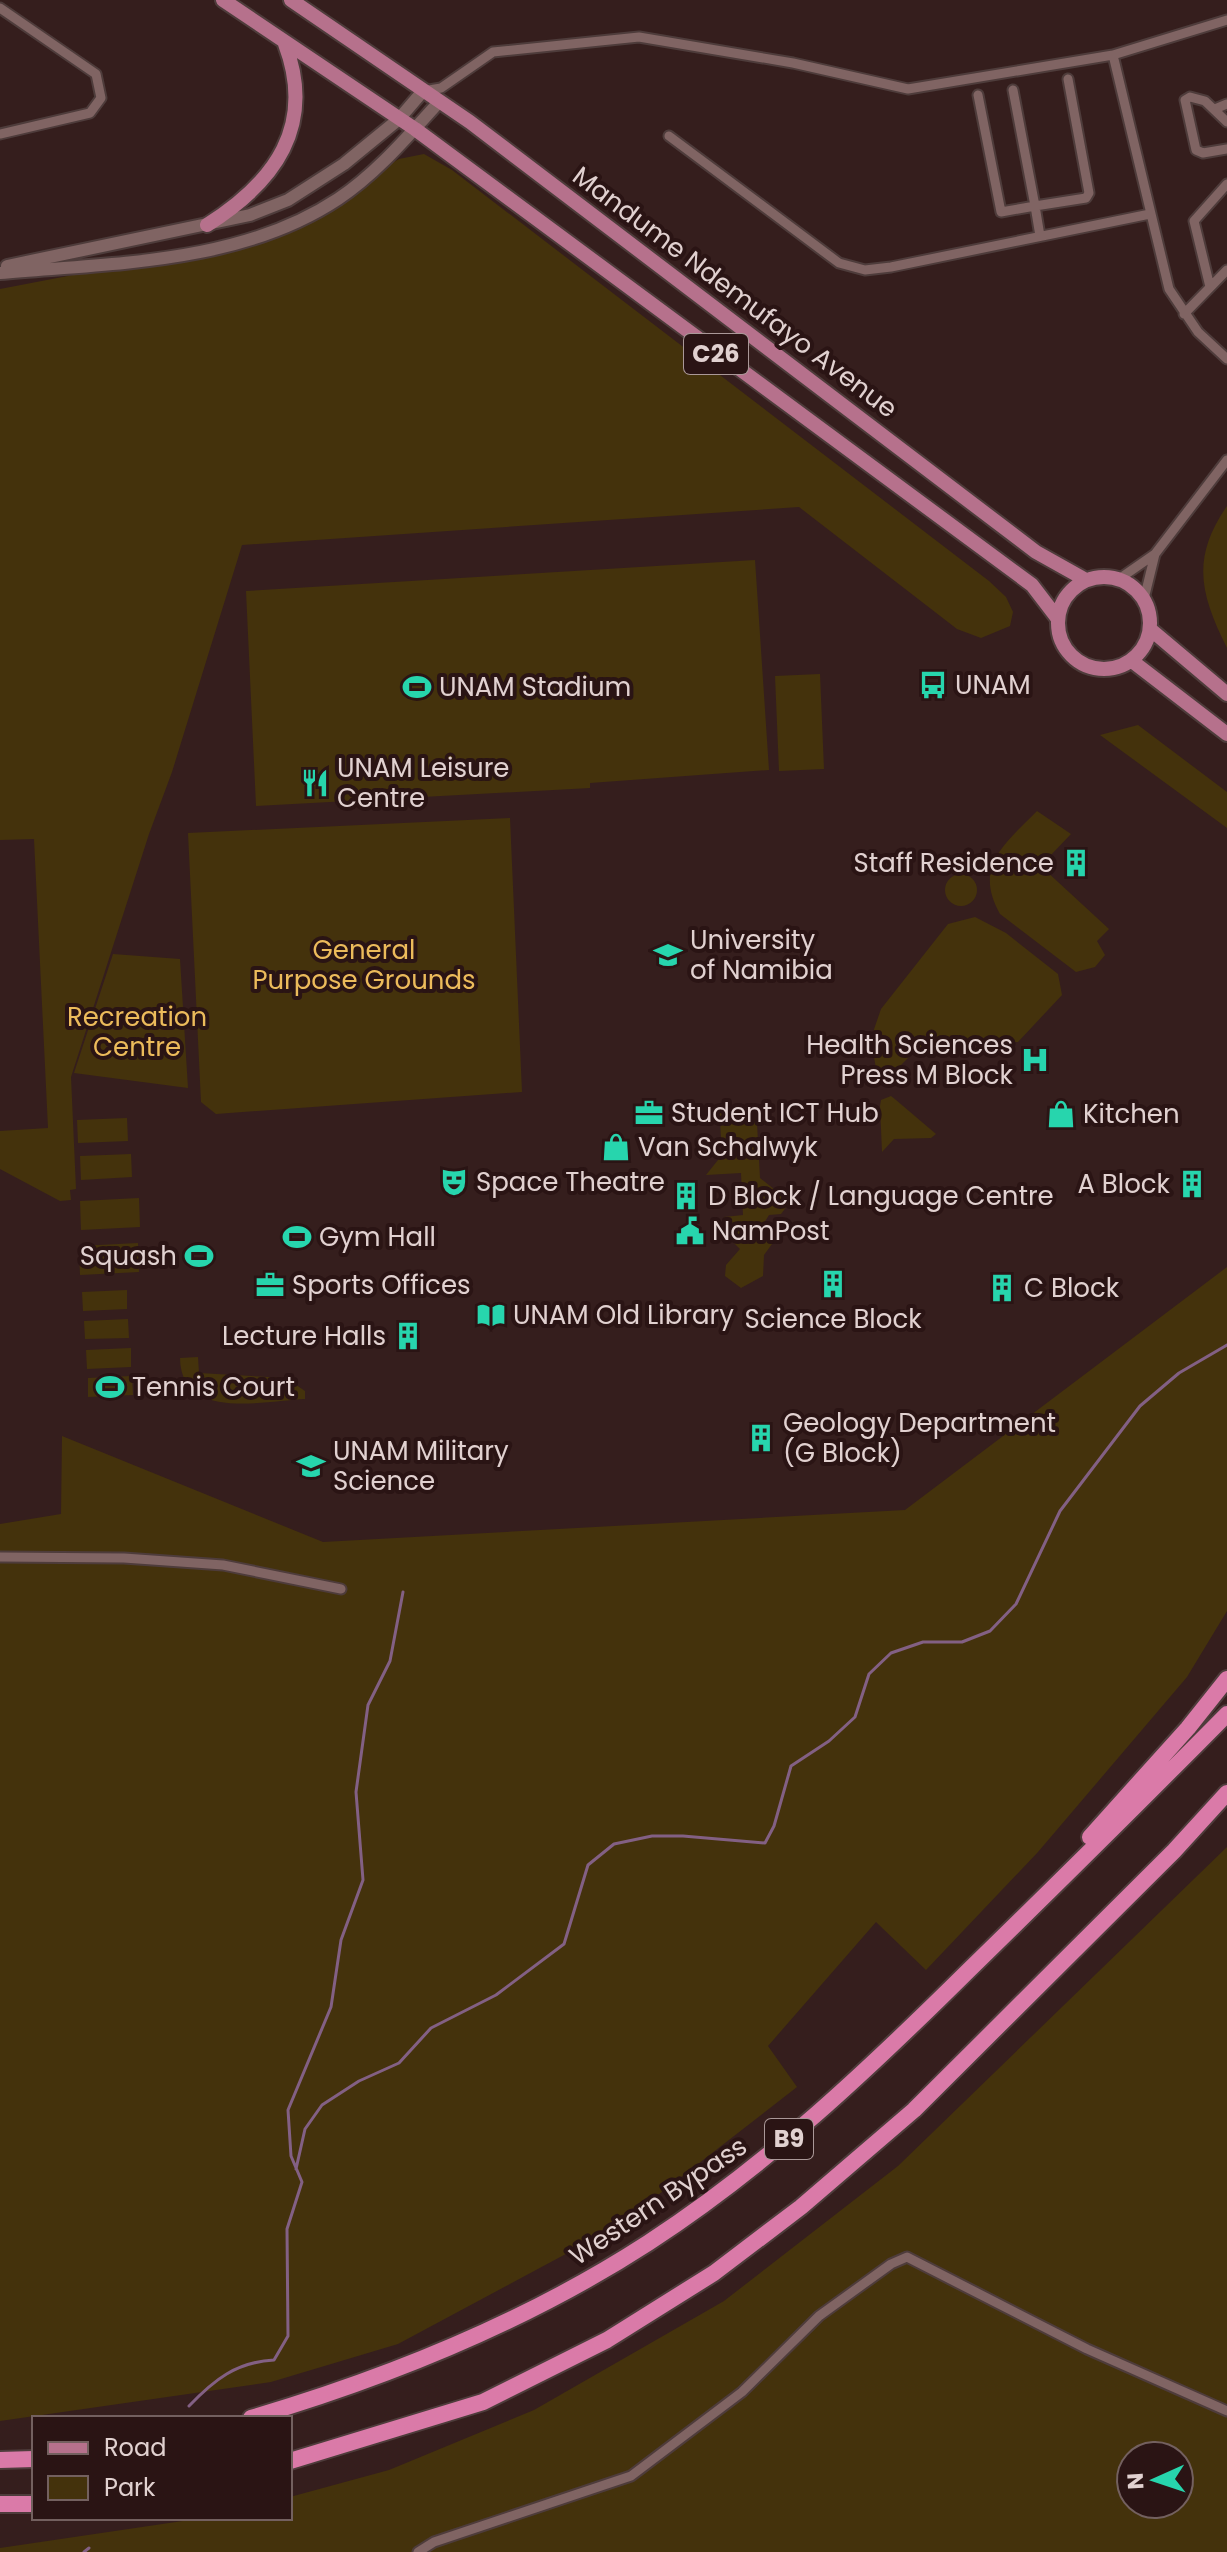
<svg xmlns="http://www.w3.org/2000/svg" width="1227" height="2552" font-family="Poppins,sans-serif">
  <rect width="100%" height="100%" fill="#351e1d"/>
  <path fill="#44320c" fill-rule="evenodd" d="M424,154L452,170L989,581L1006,597L1013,612L1010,626L981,638L957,629L799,507L242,545L172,772L149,834L71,1077L76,1189L70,1190L71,1200L60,1201L0,1169V1131L48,1128L34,839L0,840V289L234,244L267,234L399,159Z
    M1227,506V648C1200,594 1191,558 1227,506Z
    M755,560L769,770L590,783V788L256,806L246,591Z
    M820,674L824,769L779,771L775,676Z
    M1138,725L1227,792V828L1100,735Z
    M1037,811L1071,834L1050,856L1045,870L1109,929L1097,941L1105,955L1095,967L1076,972L1000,914C973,866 1005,844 1037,811Z
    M510,818L522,1092L216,1114L201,1102L188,833Z
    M945 890a16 16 0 1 1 32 0a16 16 0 1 1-32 0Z
    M975,917L1006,933L1058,974L1062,995L1018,1042L919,1047L891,1075H877L871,1038L881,1009L948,924Z
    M113,954L180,959L188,1088L74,1073Z
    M891,1096L896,1100L936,1134L931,1138L894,1139L882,1152L880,1106L881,1100Z
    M756,1105L760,1178L790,1202L781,1214L769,1215L759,1231L772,1244L764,1255L763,1276L741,1288L725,1276L726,1265L740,1249L725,1234L724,1217L743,1215L741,1173L706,1175L722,1155L720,1121L709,1108Z
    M127,1118L128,1141L78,1143L77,1120Z
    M131,1154L132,1177L81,1180L80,1156Z
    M139,1198L140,1227L81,1230L80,1201Z
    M138,1243L139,1272L80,1275L79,1246Z
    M1227,1267V1611L1187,1677L1038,1852L926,1970L876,1922L768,2046L797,2087L618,2226L398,2344L271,2382L0,2421V1524L61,1514L62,1436L323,1542L905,1510Z
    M127,1290V1309L83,1311L82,1292Z
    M128,1319L129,1338L85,1339L84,1321Z
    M131,1348V1367L87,1369L86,1350Z
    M198,1357L199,1373L286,1378L305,1391V1399C262,1401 181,1421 180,1358Z
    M132,1376L133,1395L88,1397V1378Z
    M1227,1847V2552H0V2548L203,2518H290V2497L389,2470L534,2410L724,2301L898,2166ZM1131,2456H1179V2504H1131Z"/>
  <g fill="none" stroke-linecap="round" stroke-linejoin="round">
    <path stroke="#836084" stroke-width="3" d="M296,2169L305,2129L322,2105L359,2081L399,2063L431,2028L496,1995L564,1944L588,1865L614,1844L652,1836H683L765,1843L774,1826L791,1766L829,1741L855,1717L869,1674L891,1653L923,1642H962L990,1631L1016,1604L1060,1511L1140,1406L1179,1373L1227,1345
      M189,2406C214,2380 236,2362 274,2360L288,2336L287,2229L302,2182L291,2156L288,2110L331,2007L341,1940L363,1880L356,1792L368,1705L390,1661L403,1592
      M84,2552L89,2548"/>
    <defs>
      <path id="street" d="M0,8L96,74L101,98L90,113L0,134
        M1113,55L1169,289L1198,332L1227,359
        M423,91L441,88L493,52L639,37L793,63L908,89L1113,55L1227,20
        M978,95L1001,212L1035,206L1013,90
        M1215,109L1227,104
        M1227,122L1205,101L1190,97L1185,100L1196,150L1203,153L1227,149
        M669,136L839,263L865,270L891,267L1150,214
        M1040,236L1035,206L1086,198L1089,193L1068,79
        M1210,287L1194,221L1227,184
        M1184,314L1227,270
        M1119,579L1155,554L1227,460
        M1144,599L1155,554
        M0,1557L124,1558L223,1565L341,1589
        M418,2552L434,2542L631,2476L742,2392L819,2316L891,2264L907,2257L1087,2349L1227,2411"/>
      <path id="secondary" d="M7,266L250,215L288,200L344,164L399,119L423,91
        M0,273C112,263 240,264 338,199C376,174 408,136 439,102"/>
      <path id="primary" d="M223,0L415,129L1032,585L1058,619
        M291,0L470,122L1036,552L1086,580
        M207,225C275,182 316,126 285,44
        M1058 623a46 46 0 1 1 92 0a46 46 0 1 1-92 0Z
        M1150,629L1227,694
        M1132,661L1227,734"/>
      <path id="highway" d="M1090,1837L1188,1728L1227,1679
        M251,2418C390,2377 526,2322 648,2243C768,2165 869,2069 970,1969C1056,1885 1142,1800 1227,1714
        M0,2460L34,2459
        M290,2461L483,2402L607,2340L714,2273L801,2207L914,2110L1174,1851L1227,1793
        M0,2504H34"/>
    </defs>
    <use href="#street" stroke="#4e3c3b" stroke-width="13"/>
    <use href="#secondary" stroke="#4e3c3b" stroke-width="16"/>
    <use href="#primary" stroke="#4e3c3b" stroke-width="18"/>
    <use href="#highway" stroke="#4e3c3b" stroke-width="20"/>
    <use href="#street" stroke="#806463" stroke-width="9"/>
    <use href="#secondary" stroke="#806463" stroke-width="12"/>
    <use href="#primary" stroke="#b6718c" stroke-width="14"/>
    <use href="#highway" stroke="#da7aa8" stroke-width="16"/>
  </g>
  <defs>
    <symbol id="bus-bare" viewBox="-9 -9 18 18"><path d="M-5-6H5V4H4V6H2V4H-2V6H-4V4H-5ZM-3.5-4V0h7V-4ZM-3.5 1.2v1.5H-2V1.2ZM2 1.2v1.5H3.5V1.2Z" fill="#27d5ad" stroke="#2a1414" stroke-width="2.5" paint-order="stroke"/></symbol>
    <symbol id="stadium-bare" viewBox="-9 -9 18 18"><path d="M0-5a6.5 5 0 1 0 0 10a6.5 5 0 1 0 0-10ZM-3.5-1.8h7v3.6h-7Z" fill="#27d5ad" stroke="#2a1414" stroke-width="2.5" paint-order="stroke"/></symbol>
    <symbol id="restaurant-bare" viewBox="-9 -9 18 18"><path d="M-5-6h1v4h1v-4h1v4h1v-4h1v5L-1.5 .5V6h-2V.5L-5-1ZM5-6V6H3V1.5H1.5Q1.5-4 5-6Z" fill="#27d5ad" stroke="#2a1414" stroke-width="2.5" paint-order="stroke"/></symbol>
    <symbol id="building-bare" viewBox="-9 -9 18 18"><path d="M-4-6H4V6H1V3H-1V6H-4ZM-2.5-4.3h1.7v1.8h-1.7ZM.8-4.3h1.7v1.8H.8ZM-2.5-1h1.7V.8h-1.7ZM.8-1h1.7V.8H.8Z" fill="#27d5ad" stroke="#2a1414" stroke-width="2.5" paint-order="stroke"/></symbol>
    <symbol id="university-bare" viewBox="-9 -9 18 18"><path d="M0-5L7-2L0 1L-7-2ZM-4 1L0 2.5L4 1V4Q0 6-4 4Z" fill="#27d5ad" stroke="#2a1414" stroke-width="2.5" paint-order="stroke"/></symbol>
    <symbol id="hospital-bare" viewBox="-9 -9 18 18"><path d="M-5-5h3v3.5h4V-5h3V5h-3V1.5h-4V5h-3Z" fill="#27d5ad" stroke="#2a1414" stroke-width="2.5" paint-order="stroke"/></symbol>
    <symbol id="office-bare" viewBox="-9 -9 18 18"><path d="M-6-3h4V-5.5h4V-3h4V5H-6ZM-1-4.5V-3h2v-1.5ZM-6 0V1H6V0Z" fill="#27d5ad" stroke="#2a1414" stroke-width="2.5" paint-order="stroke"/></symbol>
    <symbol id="shop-bare" viewBox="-9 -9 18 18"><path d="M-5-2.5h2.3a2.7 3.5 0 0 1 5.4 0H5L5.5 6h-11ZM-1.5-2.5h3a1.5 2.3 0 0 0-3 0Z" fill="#27d5ad" stroke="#2a1414" stroke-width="2.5" paint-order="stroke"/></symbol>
    <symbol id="theatre-bare" viewBox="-9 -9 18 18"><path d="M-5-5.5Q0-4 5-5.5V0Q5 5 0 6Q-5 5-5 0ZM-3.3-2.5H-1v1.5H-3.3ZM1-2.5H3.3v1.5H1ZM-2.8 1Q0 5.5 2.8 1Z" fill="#27d5ad" stroke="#2a1414" stroke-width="2.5" paint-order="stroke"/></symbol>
    <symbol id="civic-bare" viewBox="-9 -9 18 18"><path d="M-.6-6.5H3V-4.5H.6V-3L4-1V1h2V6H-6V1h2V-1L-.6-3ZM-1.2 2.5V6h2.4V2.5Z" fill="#27d5ad" stroke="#2a1414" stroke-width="2.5" paint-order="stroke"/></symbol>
    <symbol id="library-bare" viewBox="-9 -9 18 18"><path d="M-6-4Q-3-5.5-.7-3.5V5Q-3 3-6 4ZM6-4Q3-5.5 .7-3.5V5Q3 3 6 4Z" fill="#27d5ad" stroke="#2a1414" stroke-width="2.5" paint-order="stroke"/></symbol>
  </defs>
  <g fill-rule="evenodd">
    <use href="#bus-bare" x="913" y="665" width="40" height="40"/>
    <use href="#stadium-bare" x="397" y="667" width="40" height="40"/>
    <use href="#restaurant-bare" x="295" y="763" width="40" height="40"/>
    <use href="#building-bare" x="1056" y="843" width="40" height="40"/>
    <use href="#university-bare" x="648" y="935" width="40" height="40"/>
    <use href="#hospital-bare" x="1015" y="1040" width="40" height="40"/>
    <use href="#office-bare" x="629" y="1093" width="40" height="40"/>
    <use href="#shop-bare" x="1041" y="1094" width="40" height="40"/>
    <use href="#shop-bare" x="596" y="1127" width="40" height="40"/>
    <use href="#theatre-bare" x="434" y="1162" width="40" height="40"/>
    <use href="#building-bare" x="1172" y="1164" width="40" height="40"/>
    <use href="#building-bare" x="666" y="1176" width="40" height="40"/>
    <use href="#civic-bare" x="670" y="1211" width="40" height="40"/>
    <use href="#stadium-bare" x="277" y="1217" width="40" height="40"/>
    <use href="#stadium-bare" x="179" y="1236" width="40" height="40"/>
    <use href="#building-bare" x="813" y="1264" width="40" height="40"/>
    <use href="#office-bare" x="250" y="1265" width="40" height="40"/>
    <use href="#building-bare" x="982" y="1268" width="40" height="40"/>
    <use href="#library-bare" x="471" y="1295" width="40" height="40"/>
    <use href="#building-bare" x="388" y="1316" width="40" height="40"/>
    <use href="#stadium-bare" x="90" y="1367" width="40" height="40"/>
    <use href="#building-bare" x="741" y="1418" width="40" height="40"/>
    <use href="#university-bare" x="291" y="1446" width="40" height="40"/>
  </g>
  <g text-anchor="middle" stroke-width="8" stroke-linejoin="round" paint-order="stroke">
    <g fill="#2a1414" stroke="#aa9898" stroke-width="2">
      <rect x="684" y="334" width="64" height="40" rx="6"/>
      <rect x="765" y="2119" width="48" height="40" rx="6"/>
    </g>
    <g font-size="24" font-weight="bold" fill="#e1d1d0">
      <text x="716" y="362">C26</text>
      <text x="789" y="2147">B9</text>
    </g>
    <g font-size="26" fill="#e1d1d0" stroke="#2a1414">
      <text transform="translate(735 292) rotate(37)" y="9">Mandume Ndemufayo Avenue</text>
      <text transform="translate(658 2201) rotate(-34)" y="9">Western Bypass</text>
    </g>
    <g font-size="26" fill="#e1d1d0" stroke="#2a1414" text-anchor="start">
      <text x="955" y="694">UNAM</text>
      <text x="439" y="696">UNAM Stadium</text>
      <text x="337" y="777">UNAM Leisure<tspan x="337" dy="30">Centre</tspan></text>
      <text x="1054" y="872" text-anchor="end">Staff Residence</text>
      <text x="690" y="949">University<tspan x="690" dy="30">of Namibia</tspan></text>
      <text x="1013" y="1054" text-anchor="end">Health Sciences<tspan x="1013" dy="30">Press M Block</tspan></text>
      <text x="671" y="1122">Student ICT Hub</text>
      <text x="1083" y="1123">Kitchen</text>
      <text x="638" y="1156">Van Schalwyk</text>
      <text x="476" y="1191">Space Theatre</text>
      <text x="1170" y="1193" text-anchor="end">A Block</text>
      <text x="708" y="1205">D Block / Language Centre</text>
      <text x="712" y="1240">NamPost</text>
      <text x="319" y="1246">Gym Hall</text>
      <text x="177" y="1265" text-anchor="end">Squash</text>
      <text x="292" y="1294">Sports Offices</text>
      <text x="1024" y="1297">C Block</text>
      <text x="513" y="1324">UNAM Old Library</text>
      <text x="833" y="1328" text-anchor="middle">Science Block</text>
      <text x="386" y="1345" text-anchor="end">Lecture Halls</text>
      <text x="132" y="1396">Tennis Court</text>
      <text x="783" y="1432">Geology Department<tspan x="783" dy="30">(G Block)</tspan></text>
      <text x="333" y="1460">UNAM Military<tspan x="333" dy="30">Science</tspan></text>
    </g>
    <g font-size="26" fill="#ecbb5b" stroke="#2a1414">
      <text x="364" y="959">General<tspan x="364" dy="30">Purpose Grounds</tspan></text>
      <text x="137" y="1026">Recreation<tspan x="137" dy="30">Centre</tspan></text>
    </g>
  </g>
  <rect x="32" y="2416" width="260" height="104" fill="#2a1414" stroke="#73605f" stroke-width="2"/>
  <rect x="48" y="2442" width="40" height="12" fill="#b6718c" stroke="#73605f" stroke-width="2"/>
  <text x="104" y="2456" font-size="24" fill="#e1d1d0">Road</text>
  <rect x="48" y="2476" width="40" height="24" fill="#44320c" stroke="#73605f" stroke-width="2"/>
  <text x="104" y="2496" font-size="24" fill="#e1d1d0">Park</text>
  <g transform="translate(1155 2480) rotate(267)"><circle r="38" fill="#2a1414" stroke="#73605f" stroke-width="2"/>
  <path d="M0-6L14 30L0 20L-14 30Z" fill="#27d5ad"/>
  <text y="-12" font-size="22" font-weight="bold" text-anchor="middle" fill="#e1d1d0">N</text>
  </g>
</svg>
